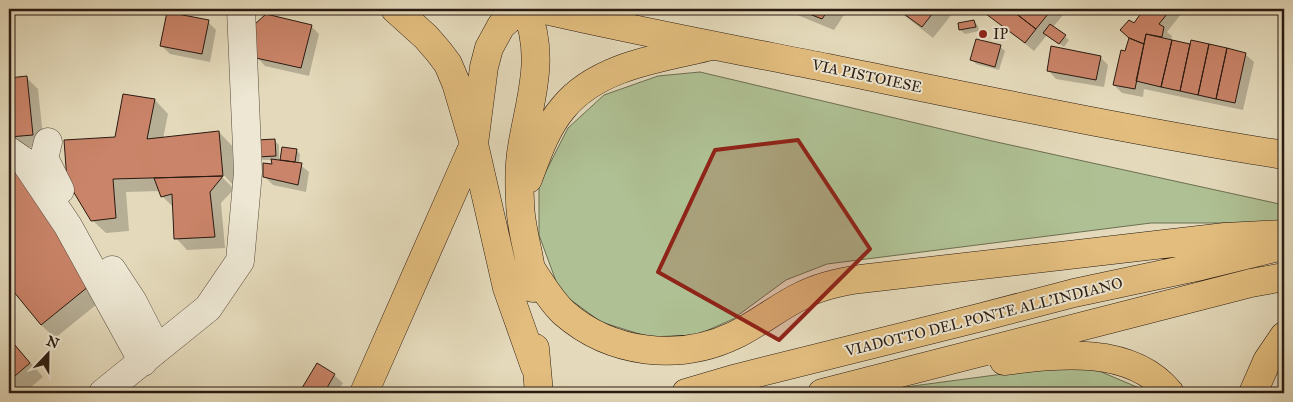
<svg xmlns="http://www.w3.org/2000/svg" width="1293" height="402" font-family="'IM FELL Great Primer',serif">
  <rect width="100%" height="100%" fill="#e4dabb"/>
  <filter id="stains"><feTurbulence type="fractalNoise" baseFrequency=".004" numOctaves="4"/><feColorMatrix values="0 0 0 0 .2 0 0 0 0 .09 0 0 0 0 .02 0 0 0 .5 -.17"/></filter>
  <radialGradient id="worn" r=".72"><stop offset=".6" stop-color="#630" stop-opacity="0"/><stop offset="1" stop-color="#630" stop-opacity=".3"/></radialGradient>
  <path fill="#afc194" stroke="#6c6e52" d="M700,72L992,141L1284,205V223H1151L827,264L786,280L733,319L697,335L649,337L601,322L560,292L539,235V185L568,128L604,95L658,76Z
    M1071,365L1099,371L1151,393H870L890,389Z"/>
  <path fill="#0003" d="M787,9H848L834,30L790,12Z
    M896,9H956L933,38Z
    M992,9H1068L1053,27L1069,40L1064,47L1047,35L1034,51L988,14Z
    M1146,9H1185L1167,32L1172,36L1171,41L1191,46L1245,54L1254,62L1243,110L1144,89L1143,97L1122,93L1114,85L1134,25Z
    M974,21L978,26L979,31L965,34L960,30Z
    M208,22L216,30L210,62L170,54L161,45Z
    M311,26L319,34L309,76L265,66L257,57Z
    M1000,47L1005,51L999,70L976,64L972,60Z
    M9,52L11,79L27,78L38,89L44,146L9,149Z
    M1100,57L1108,65L1104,87L1056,79L1048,70Z
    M155,100L168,114L163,139L219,132L232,146L235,187L219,170L217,172L234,189L221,203L225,248L187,250L176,238L174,208L162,196L160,191L126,192L129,231L106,233L92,220L116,139Z
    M275,141L279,145V165H281L284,148L296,150L300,154L299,164L309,172L306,192L273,185L264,176L273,165V160H263L259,156Z
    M9,164L107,296L55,338L41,325L9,284Z
    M9,338L43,377L24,393H9Z
    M317,365L334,375L343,383L337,393H300Z"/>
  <path fill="#ca8469" stroke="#2a1a11" d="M797,9H829L822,19Z
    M897,9H936L922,27Z
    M990,9H1010L1036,29L1025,43L986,14Z
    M1010,9H1041L1048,14L1036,29Z
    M1144,9H1171L1159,24L1164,27L1162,37L1146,34L1144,44L1129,38L1120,30L1129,20L1134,23Z
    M167,12L209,20L202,54L160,46Z
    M266,14L312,25L301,68L256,58L255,24Z
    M974,20L976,27L959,30L958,23Z
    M1050,24L1066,35L1059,44L1043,33Z
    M1146,34L1172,40L1161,87L1136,81Z
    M1129,38L1144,44L1135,89L1113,85L1121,50L1125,51Z
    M976,39L1001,45L995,67L970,60Z
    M1172,40L1190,44L1180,91L1161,87Z
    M1191,40L1209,44L1198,95L1180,91Z
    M1209,44L1227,48L1216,99L1198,95Z
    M1051,46L1101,56L1096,80L1047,71Z
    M1227,48L1246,53L1235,103L1216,99Z
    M27,76L33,135L9,137V78Z
    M123,94L155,99L147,139L219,131L223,176L113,179L116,218L91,221L67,181L64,140L115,137Z
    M275,139L276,156L257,157V140Z
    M282,147L297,149L295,162L280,160Z
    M271,159L302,163L298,185L263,177V163L272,164Z
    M9,164L75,245L94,282L41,325L9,286Z
    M223,176L210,192L215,237L174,239L172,194L161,197L154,178Z
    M9,338L30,363L9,381Z
    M317,363L335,374L324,393H299Z"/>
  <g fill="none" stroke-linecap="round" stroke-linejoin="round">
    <defs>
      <path id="minor" d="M48,142L44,158L60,190
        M9,151L25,162L68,226L143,362
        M112,270L133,302L154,343
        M103,393L208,308L240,261L248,172L241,9"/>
      <path id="major" d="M541,9C636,31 732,49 828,68C980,99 1131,131 1284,155"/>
      <path id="highway" d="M395,9L426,37L439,52L448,64L456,83L474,144L507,288L535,367
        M526,9C546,58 530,98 522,147C519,164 519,184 520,201C520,231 532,258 533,288
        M528,179C537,155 546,128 563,108C598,65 662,58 712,46
        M532,270C542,285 551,301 564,313C611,354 679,362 735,335C758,324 778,307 801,296C820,286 839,282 860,279L1225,237L1284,234
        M535,348L539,393
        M1004,361C1059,354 1131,345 1170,393
        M364,393L474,144L484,67L489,48L501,26L520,9
        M686,393L737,378L982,317L1074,293L1201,266L1283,246
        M822,393L1251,283L1284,277
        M1253,393L1267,361L1284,336"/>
    </defs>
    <use href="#minor" stroke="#584a3c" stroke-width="29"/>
    <use href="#major" stroke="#2a1a11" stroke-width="29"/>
    <use href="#highway" stroke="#2a1a11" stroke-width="29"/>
    <use href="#minor" stroke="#ede7d3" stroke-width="28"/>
    <use href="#major" stroke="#e2bd7e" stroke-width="28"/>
    <use href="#highway" stroke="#e2bd7e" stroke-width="28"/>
  </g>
  <path fill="#8f2418" fill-opacity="0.2" stroke="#8f2418" stroke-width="4" stroke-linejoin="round" d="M798,140L870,249L779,340L658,272L715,150Z"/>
  <circle fill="#8f2418" stroke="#ede7d3" stroke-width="2" cx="983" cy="34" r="5"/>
  <g text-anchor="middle" stroke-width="4" stroke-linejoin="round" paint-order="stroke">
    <g font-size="15" fill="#2a1a11" stroke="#ede7d3" text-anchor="start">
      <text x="993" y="39">IP</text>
    </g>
    <g font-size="15" fill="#2a1a11" stroke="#ede7d3">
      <text transform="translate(867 76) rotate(12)" y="5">VIA PISTOIESE</text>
      <text transform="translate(984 317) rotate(-14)" y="5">VIADOTTO DEL PONTE ALL'INDIANO</text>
    </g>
  </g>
  <rect width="1293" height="402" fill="none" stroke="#e4dabb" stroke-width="30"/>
  <rect x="10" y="10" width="1273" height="382" fill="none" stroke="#2a1a11" stroke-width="2.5"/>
  <rect x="15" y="15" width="1263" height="372" fill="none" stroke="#2a1a11"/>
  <g transform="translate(48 354) rotate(22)" stroke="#ede7d3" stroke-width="4" paint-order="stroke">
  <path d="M0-4L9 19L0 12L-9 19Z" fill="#2a1a11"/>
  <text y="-8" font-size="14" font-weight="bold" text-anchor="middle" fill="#2a1a11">N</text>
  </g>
  <rect width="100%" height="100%" filter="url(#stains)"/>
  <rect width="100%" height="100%" fill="url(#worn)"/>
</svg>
